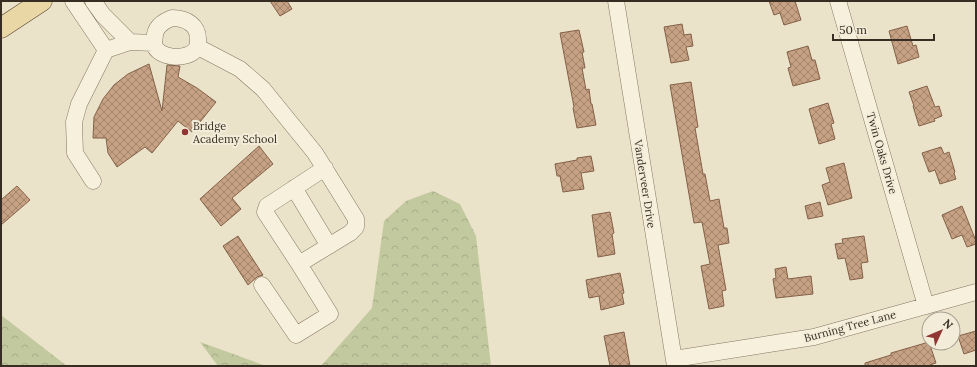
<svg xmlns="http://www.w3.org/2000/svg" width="977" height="367" font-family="Lora,serif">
  <defs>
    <pattern id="forest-crowns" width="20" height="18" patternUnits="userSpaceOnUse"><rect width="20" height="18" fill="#c2c99e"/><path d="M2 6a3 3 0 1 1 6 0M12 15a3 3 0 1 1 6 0" fill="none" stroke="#a7ad88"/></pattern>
    <pattern id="building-cross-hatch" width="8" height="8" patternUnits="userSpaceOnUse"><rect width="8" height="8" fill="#c6a183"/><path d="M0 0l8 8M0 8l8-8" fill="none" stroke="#a2846b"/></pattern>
  </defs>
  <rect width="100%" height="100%" fill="#ebe2ca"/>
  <path fill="url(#forest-crowns)" d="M433,191L460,204L476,236L491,366H321L372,308L384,221L406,201Z
    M1,315L67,366H1Z
    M200,342L266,366H218Z"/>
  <path fill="url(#building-cross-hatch)" stroke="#836148" d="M270,1H287L292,9L280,16Z
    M769,1H795L801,20L784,25L780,13L774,15Z
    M682,24L684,35L691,34L693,46L686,47L689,60L671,63L664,27Z
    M907,26L913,46L916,45L919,57L898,64L889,31Z
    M579,30L584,52H582L585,68H582L586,90L589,89L591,104H592L596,125L577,128L573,108L574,107L560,33Z
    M808,46L812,60H815L820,79L793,86L788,68L791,67L787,52Z
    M149,64L162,111L167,65L180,66L178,77L197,88L216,102L192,132L178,121L152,153L145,147L117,167L108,153L106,138H93L94,117L103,99L114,85L128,74Z
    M691,82L698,127L695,128L703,174H705L710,201L719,199L724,228H727L729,243L718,245L726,290L722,291L724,306L709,309L701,266L710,264L702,222L694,223L670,85Z
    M927,86L935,107L939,106L942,116L934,119L935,121L919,126L913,106H914L909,92Z
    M828,103L834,123L831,124L835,139L819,144L809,109Z
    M259,146L273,164L232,198L241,209L221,226L200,199Z
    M941,147L944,154L949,152L955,172L954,173L956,179L940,184L935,170L929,172L922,153Z
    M591,156L594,171L581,173L584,189L563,192L560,176H557L555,164L577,160V158Z
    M844,163L852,198L828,205L822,185L830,182L826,168Z
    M17,186L30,200L1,225V200Z
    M820,202L823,216L808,219L805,206Z
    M962,206L976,241V244L967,247L962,235L952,239L942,215Z
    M610,212L614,233L612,234L615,254L598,257L592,215Z
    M238,236L263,275L257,277L248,285L223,246Z
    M864,236L868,262L861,263L863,278L850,280L845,258L838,259L835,244L843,243L842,239Z
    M786,267L788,279L811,276L813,294L776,298L773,279L776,278L775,269Z
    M620,273L624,293L622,294L624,304L601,310L599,296L589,298L586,280Z
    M976,331V350L964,354L958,336Z
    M624,332L630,366H610L604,336Z
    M929,342L936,363L927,366H865V363L891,355V353Z"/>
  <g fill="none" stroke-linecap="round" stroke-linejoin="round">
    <defs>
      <path id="minor" d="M73,1L106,50
        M93,1L103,15L130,42
        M616,1L675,366
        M838,1L926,306
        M172,18C186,18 199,25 198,41C198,44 198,46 196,49C188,61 157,59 154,44C154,41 155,37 155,34C157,25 164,21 172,18Z
        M198,47L240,69L263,89L315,153L356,219V227L350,233L299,264L265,212L267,206L325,168
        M93,181L75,153L74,122L79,104L106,50L130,42L154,43
        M294,188L329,246
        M262,285L296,335L330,314L299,264
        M674,359L814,337L976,292"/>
      <path id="major" d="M1,28L42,1"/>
    </defs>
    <use href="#minor" stroke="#867660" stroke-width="17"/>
    <use href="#major" stroke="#543" stroke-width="21"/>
    <use href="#minor" stroke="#f6f0dd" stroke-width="16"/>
    <use href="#major" stroke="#ead7a6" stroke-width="20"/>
  </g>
  <circle fill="#903735" stroke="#f3ecd9" stroke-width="1.5" cx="185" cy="132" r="4"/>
  <g text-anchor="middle" stroke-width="4" stroke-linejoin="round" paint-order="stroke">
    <g font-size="11" fill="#382d22" stroke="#f3ecd9" text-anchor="start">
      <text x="193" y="130">Bridge<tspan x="193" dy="13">Academy School</tspan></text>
    </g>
    <g font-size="11" fill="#382d22" stroke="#f3ecd9">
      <text transform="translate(882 153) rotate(74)" y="4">Twin Oaks Drive</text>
      <text transform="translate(645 184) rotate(81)" y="4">Vanderveer Drive</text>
      <text transform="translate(850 326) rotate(-15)" y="4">Burning Tree Lane</text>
    </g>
  </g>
  <rect width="977" height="367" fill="none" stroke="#382d22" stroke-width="4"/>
  <g transform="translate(941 331) rotate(46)"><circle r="19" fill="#f3ecd9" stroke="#a8a090"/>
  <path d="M0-3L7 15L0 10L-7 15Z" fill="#903735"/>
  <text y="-6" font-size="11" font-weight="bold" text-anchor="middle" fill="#382d22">N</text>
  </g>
  <path d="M833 34v6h101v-6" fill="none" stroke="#382d22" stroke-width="2"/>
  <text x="839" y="34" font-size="12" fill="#382d22" stroke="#f3ecd9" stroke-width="3" paint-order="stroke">50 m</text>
</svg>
